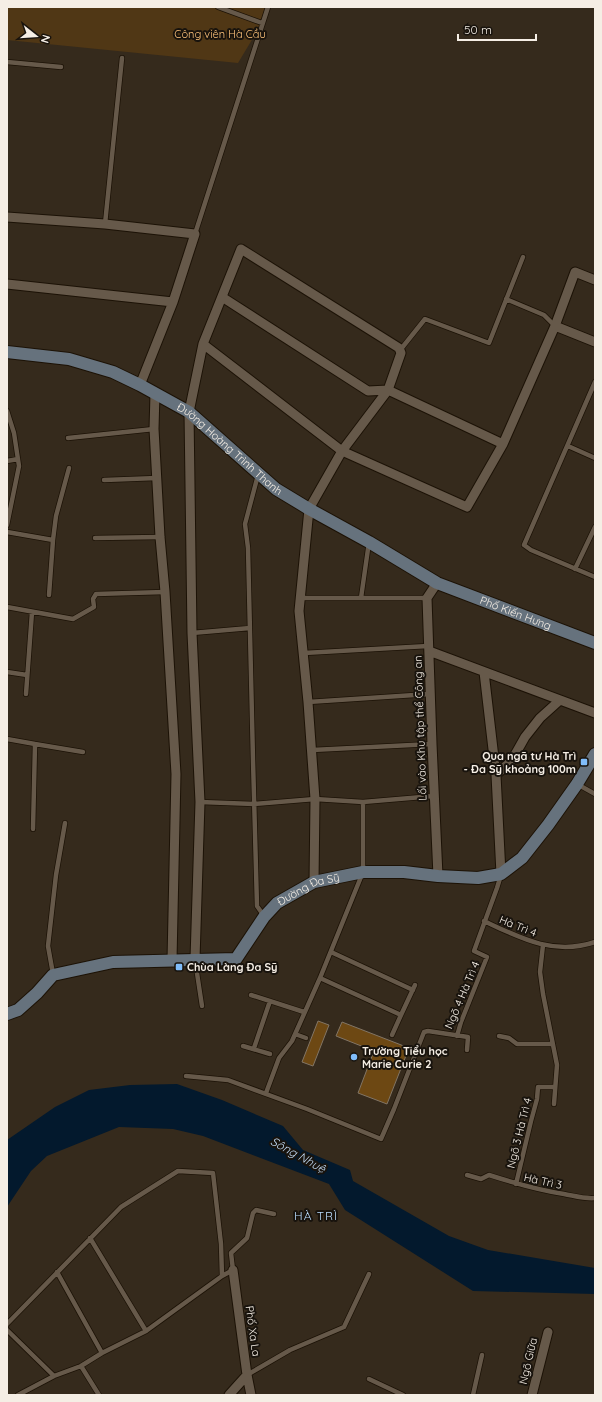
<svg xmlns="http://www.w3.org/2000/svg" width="602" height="1402" font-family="Quicksand,sans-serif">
  <rect width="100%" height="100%" fill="#352a1c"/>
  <path fill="#503715" d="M7,7H268L262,23L238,63L7,40Z"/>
  <path fill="#03192d" d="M177,1084L222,1100L283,1126L303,1150L350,1170L353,1181L449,1236L488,1250L595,1268V1294L473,1291L345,1210L329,1184L203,1136L173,1129L119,1127L47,1156L31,1171L7,1207V1140L55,1107L89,1090L130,1085Z"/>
  <path fill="#6d4813" stroke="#827565" d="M318,1021L329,1025L313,1066L302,1062Z
    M342,1022L409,1048L387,1104L358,1093L374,1051L336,1036Z"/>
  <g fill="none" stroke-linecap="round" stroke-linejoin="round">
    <defs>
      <path id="lane" d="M218,7L262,23
        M7,62L61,67
        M105,224L122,58
        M195,234L268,7
        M506,299L544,315L555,326
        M401,349L425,319L489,343L523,257
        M595,382L524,545L531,550L595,577
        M7,411L14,433L19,466L7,525
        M68,438L154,429
        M568,446L595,458
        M7,461L18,459
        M258,475L245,524L248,548L253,760L257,906L264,916
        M104,480L157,478
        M7,532L53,540L56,516L69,468
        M95,538L160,537
        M575,569L595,527
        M49,595L53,540
        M300,598H427
        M361,598L369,542
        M7,607L73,619L94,607L93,599L96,594L165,592
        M192,633L250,628
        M304,653L428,646
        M7,672L27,675
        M26,694L32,612
        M308,702L430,694
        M7,739L35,744L33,829
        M35,744L83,752
        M312,750L432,744
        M577,784L595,794
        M200,802L254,804L315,799L363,802L434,796
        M484,921C520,938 554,956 595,942
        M543,945L540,972L543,994L557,1065L554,1104
        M331,952L413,990
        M195,960L202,1006
        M53,974L48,946L56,875L65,823
        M320,978L401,1015L392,1035
        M251,995L304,1012
        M401,1015L415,985
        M295,1034L306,1038
        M457,1036L461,1022L487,957L474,951L497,888L501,875
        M499,1036L509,1038L517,1044H553
        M243,1046L270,1054
        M254,1048L270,1001
        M186,1076L228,1080L307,1109L381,1139L394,1109L424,1032L428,1031L468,1037L467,1050
        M266,1093L279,1058L292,1041L320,978L363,872V802
        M467,1175L481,1179L489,1175C514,1183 538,1190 564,1194C575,1196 584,1199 595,1198
        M516,1184L531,1121L537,1099L538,1087H554
        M90,1238L146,1331
        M57,1272L102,1353
        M7,1324L121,1207L178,1171L213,1173L221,1244L222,1276
        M7,1330L54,1376
        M81,1366L99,1395
        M247,1375L290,1350L344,1327L369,1274
        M369,1379L403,1395
        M18,1395L54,1376L81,1366L102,1353L146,1331L222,1276L233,1270L231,1253L247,1238L253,1213L256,1210L274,1214
        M473,1395L482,1355"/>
      <path id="street" d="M7,217L105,224L195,234L173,302L140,385
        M7,284L173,302
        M222,297L368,391L388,390L503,444
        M555,326L595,342
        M203,344L342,451L467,507L503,444L555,326L575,272L595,280
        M155,393L154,429L160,537L165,592L176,774L172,960
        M437,583L427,598L432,744L438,876
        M429,651L595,713
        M484,672L496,775L501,874
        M496,775L512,760L525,737L540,718L560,700
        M195,959L200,802L192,633L189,412L203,344L241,249L399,348L401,353L388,390L342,451L309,509L299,611L308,702L315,799L314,882
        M233,1270L247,1375L251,1395
        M229,1395L247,1375
        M532,1395L548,1332"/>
      <g id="secondary">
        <path id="s1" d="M7,352L69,359L113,372L140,385L189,412L276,489L309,509L369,542L437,583L595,643"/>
        <path id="s2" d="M7,1014L18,1010L37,993L53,975L113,962L236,959L264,917L277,903L314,882L363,872H404L438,876L478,878L501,874L522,858L548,825L577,784L595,754"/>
      </g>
    </defs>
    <use href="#lane" stroke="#1c1206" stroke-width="6"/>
    <use href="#street" stroke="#1c1206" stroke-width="11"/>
    <use href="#secondary" stroke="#1c1206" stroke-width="14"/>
    <use href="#lane" stroke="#66594a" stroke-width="4.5"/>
    <use href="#street" stroke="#66594a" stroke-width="9"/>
    <use href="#secondary" stroke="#66727d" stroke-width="12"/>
  </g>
  <g fill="#80bdfa" stroke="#18130d" stroke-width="1.5">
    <rect x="580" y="758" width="8" height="8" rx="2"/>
    <rect x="175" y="963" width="8" height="8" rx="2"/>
    <circle cx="354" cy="1057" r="4"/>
  </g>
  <g text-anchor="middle" stroke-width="4" stroke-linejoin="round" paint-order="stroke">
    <g font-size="11" fill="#fec37a" stroke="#18130d">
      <text x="220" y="38">Công viên Hà Cầu</text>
    </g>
    <g font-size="11" fill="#f5eee5" stroke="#18130d">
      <text dy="4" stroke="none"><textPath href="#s1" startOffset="249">Đường Hoàng Trình Thanh</textPath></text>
      <text dy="4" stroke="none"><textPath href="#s1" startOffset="581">Phố Kiến Hưng</textPath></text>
      <text transform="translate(420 728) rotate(-92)" y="4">Lối vào Khu tập thể Công an</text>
      <text dy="4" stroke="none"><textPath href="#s2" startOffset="350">Đường Đa Sỹ</textPath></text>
      <text transform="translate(518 926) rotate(22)" y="4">Hà Trì 4</text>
      <text transform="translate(462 995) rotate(-67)" y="4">Ngõ 4 Hà Trì 4</text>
      <text transform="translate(519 1133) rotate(-76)" y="4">Ngõ 3 Hà Trì 4</text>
      <text transform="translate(543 1181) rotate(12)" y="4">Hà Trì 3</text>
      <text transform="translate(253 1331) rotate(82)" y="4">Phố Xa La</text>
      <text transform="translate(528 1361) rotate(-77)" y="4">Ngõ Giữa</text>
    </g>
    <g font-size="11" font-weight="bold" fill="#f5eee5" stroke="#18130d" text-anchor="start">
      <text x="576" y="760" text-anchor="end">Qua ngã tư Hà Trì<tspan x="576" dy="13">- Đa Sỹ khoảng 100m</tspan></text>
      <text x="187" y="971">Chùa Làng Đa Sỹ</text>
      <text x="362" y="1055">Trường Tiểu học<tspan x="362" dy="13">Marie Curie 2</tspan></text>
    </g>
    <g font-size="12" font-style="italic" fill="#c2dbf5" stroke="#18130d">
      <text transform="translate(298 1155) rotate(29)" y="4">Sông Nhuệ</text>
    </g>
    <g font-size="12" letter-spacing="1" fill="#badcfe" stroke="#18130d">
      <text x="316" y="1220">HÀ TRÌ</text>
    </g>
  </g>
  <rect width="602" height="1402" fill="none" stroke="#f5eee5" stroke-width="16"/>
  <g transform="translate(36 36) rotate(107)" stroke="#18130d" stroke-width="3" paint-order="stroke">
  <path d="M0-3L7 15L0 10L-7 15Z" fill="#f5eee5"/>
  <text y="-6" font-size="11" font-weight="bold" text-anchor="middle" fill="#f5eee5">N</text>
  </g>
  <path d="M458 34v6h78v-6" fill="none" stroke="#f5eee5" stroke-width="2"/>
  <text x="464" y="34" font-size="12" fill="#f5eee5" stroke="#18130d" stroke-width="3" paint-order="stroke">50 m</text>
</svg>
